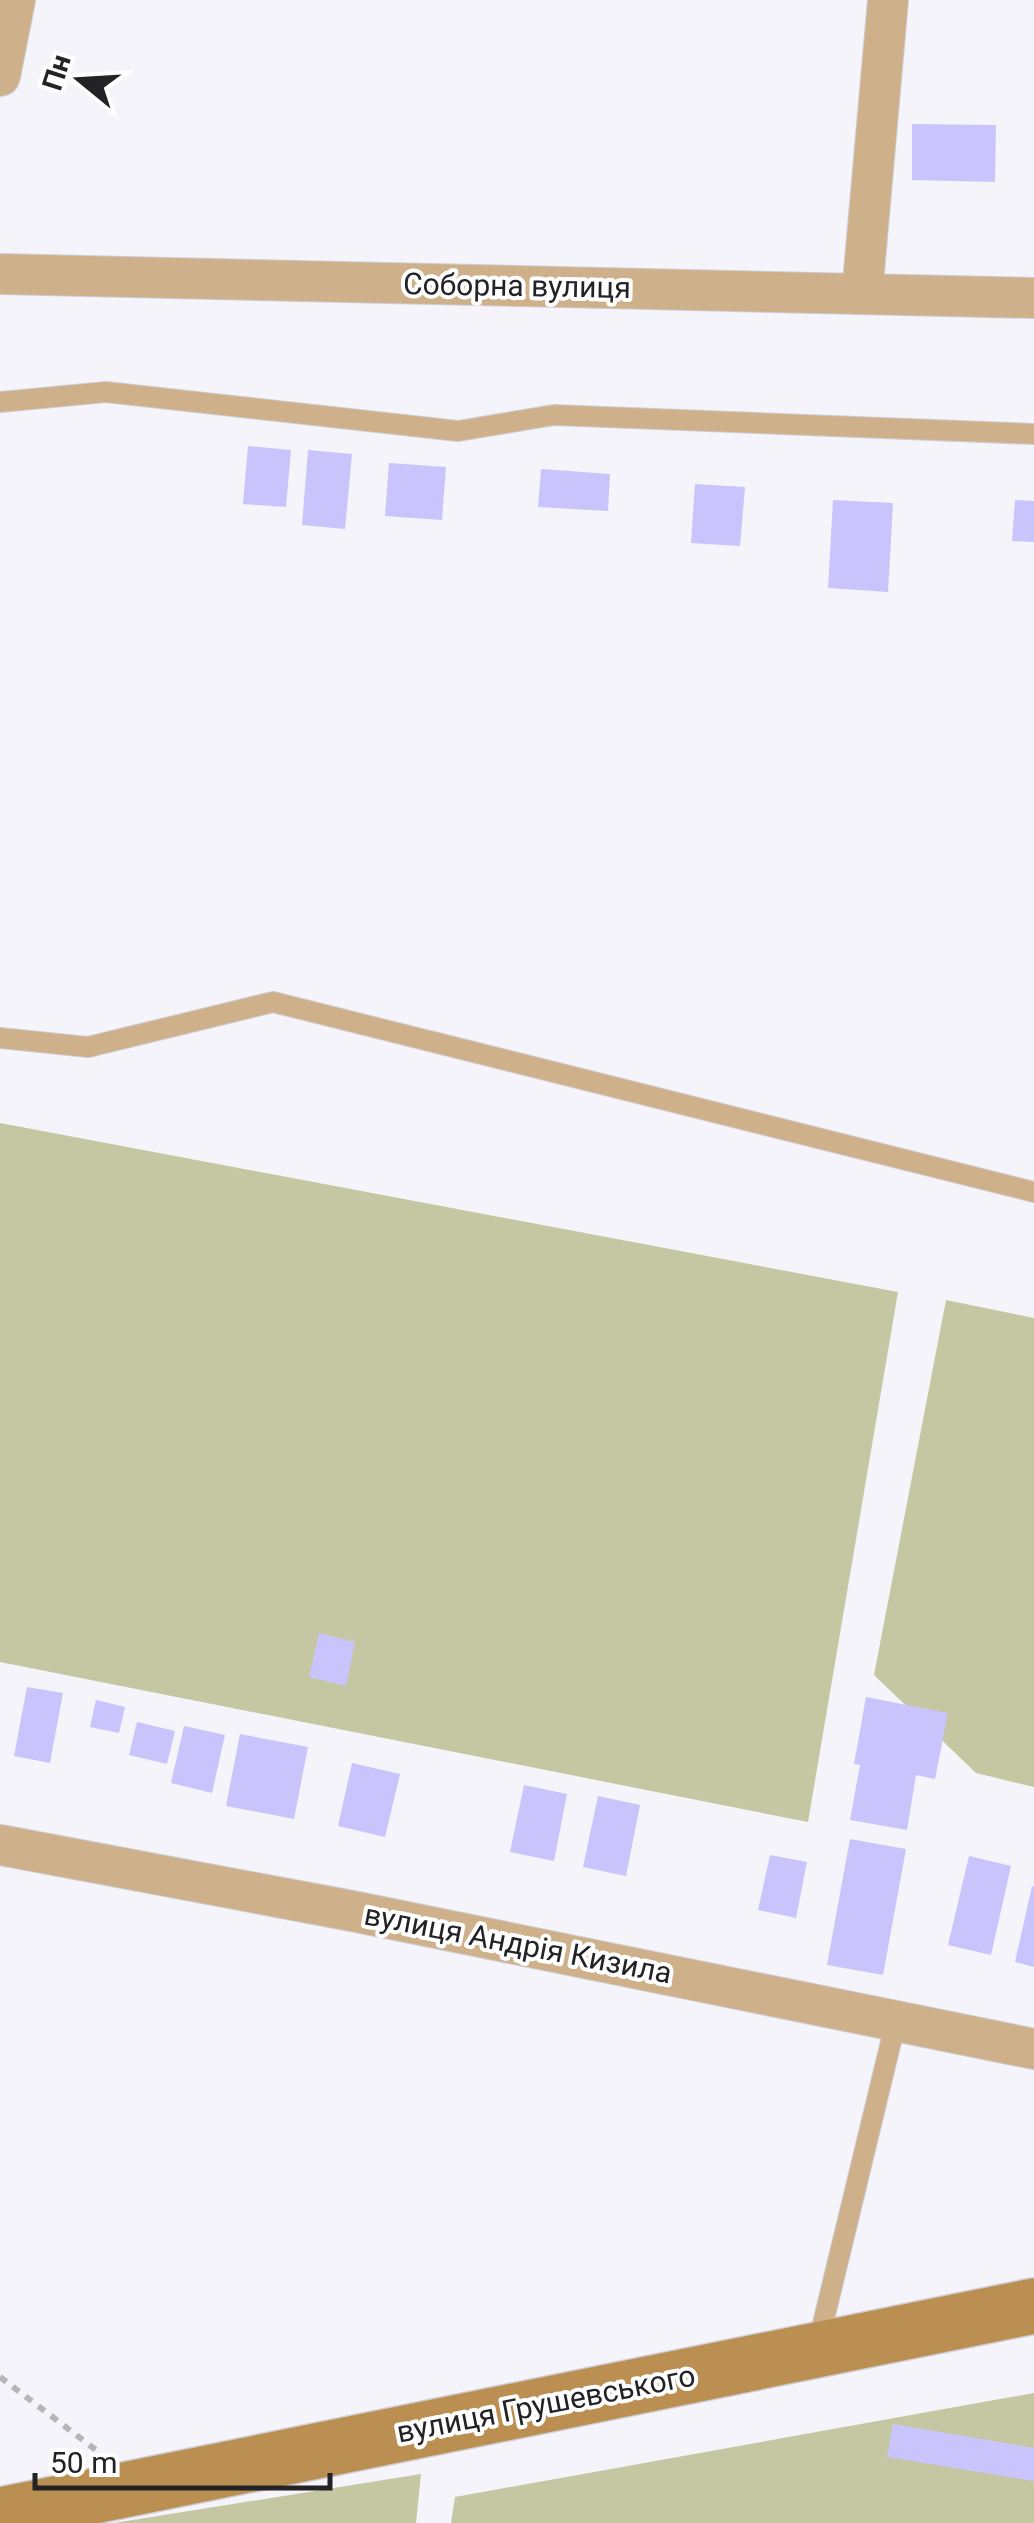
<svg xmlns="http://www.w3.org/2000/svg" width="1034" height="2523" font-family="Roboto,sans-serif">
  <rect width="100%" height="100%" fill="#f4f4fa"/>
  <path fill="#c4c7a2" d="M0,1123L898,1292L808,1822L0,1662Z
    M946,1300L1034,1318V1787L976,1773L874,1675Z
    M1034,2393V2523H451L455,2497Z
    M421,2474L416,2523H114Z"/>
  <path fill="#cac4fd" d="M912,124L996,125L995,182L912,180Z
    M248,446L291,450L286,507L243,504Z
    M308,450L352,454L345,529L302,525Z
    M389,463L446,467L442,520L385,516Z
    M541,469L610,474L608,511L538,507Z
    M695,484L745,487L740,546L691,543Z
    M833,500L893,503L888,592L828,588Z
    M1015,500L1034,501V542L1012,541Z
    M319,1633L355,1642L346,1686L309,1677Z
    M27,1687L63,1693L50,1763L14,1756Z
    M866,1697L948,1713L935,1779L916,1775L907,1830L850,1820L860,1765L854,1764Z
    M96,1700L125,1707L119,1733L90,1727Z
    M137,1722L175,1731L167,1764L129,1755Z
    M184,1726L225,1735L212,1793L171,1783Z
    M240,1734L308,1747L294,1819L226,1806Z
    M352,1763L400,1774L385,1837L338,1826Z
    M524,1785L567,1794L554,1861L510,1852Z
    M598,1796L640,1805L626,1876L583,1867Z
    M850,1839L906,1849L883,1975L827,1965Z
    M770,1855L807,1862L796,1918L758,1910Z
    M969,1856L1011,1866L991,1955L948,1945Z
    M1032,1886L1034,1887V1967L1015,1962Z
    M893,2424L1034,2448V2481L887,2457Z"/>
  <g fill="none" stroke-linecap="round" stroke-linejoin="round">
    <defs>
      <path id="lane" d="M0,402L106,392L458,431L554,415L1034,434
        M0,1038L88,1047L273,1002L1034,1192
        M818,2344L896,2021"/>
      <path id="street" d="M0,76L15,0
        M0,274L1034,298
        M862,294L888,0
        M0,1845L352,1911L1034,2049"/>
      <path id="secondary" d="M0,2515L1034,2306"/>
    </defs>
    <use href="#lane" stroke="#ceced4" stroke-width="22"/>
    <use href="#street" stroke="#ceced4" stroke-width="42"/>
    <use href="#secondary" stroke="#ceced4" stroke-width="58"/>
    <path stroke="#b5b5ba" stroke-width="6" stroke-dasharray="8 8" stroke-linecap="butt" d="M0,2377L96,2450"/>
    <use href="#lane" stroke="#ceb18a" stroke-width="20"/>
    <use href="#street" stroke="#ceb18a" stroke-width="40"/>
    <use href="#secondary" stroke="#ba8f51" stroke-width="55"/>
  </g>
  <g text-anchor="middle" stroke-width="8" stroke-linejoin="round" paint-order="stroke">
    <g font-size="30" fill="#232225" stroke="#fff">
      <text transform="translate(517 286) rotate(1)" y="10">Соборна вулиця</text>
      <text transform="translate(518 1944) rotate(11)" y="10">вулиця Андрія Кизила</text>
      <text transform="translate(546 2404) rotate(-11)" y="10">вулиця Грушевського</text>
    </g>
  </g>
  <g transform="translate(80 80) rotate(288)" stroke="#ffffff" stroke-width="8" paint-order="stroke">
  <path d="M0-8L18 38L0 25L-18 38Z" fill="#232225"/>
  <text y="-15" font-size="28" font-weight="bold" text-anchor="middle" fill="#232225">Пн</text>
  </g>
  <path d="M35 2473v15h295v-15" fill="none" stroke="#232225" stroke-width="5"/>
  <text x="50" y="2473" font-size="30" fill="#232225" stroke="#ffffff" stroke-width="8" paint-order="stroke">50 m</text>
</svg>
